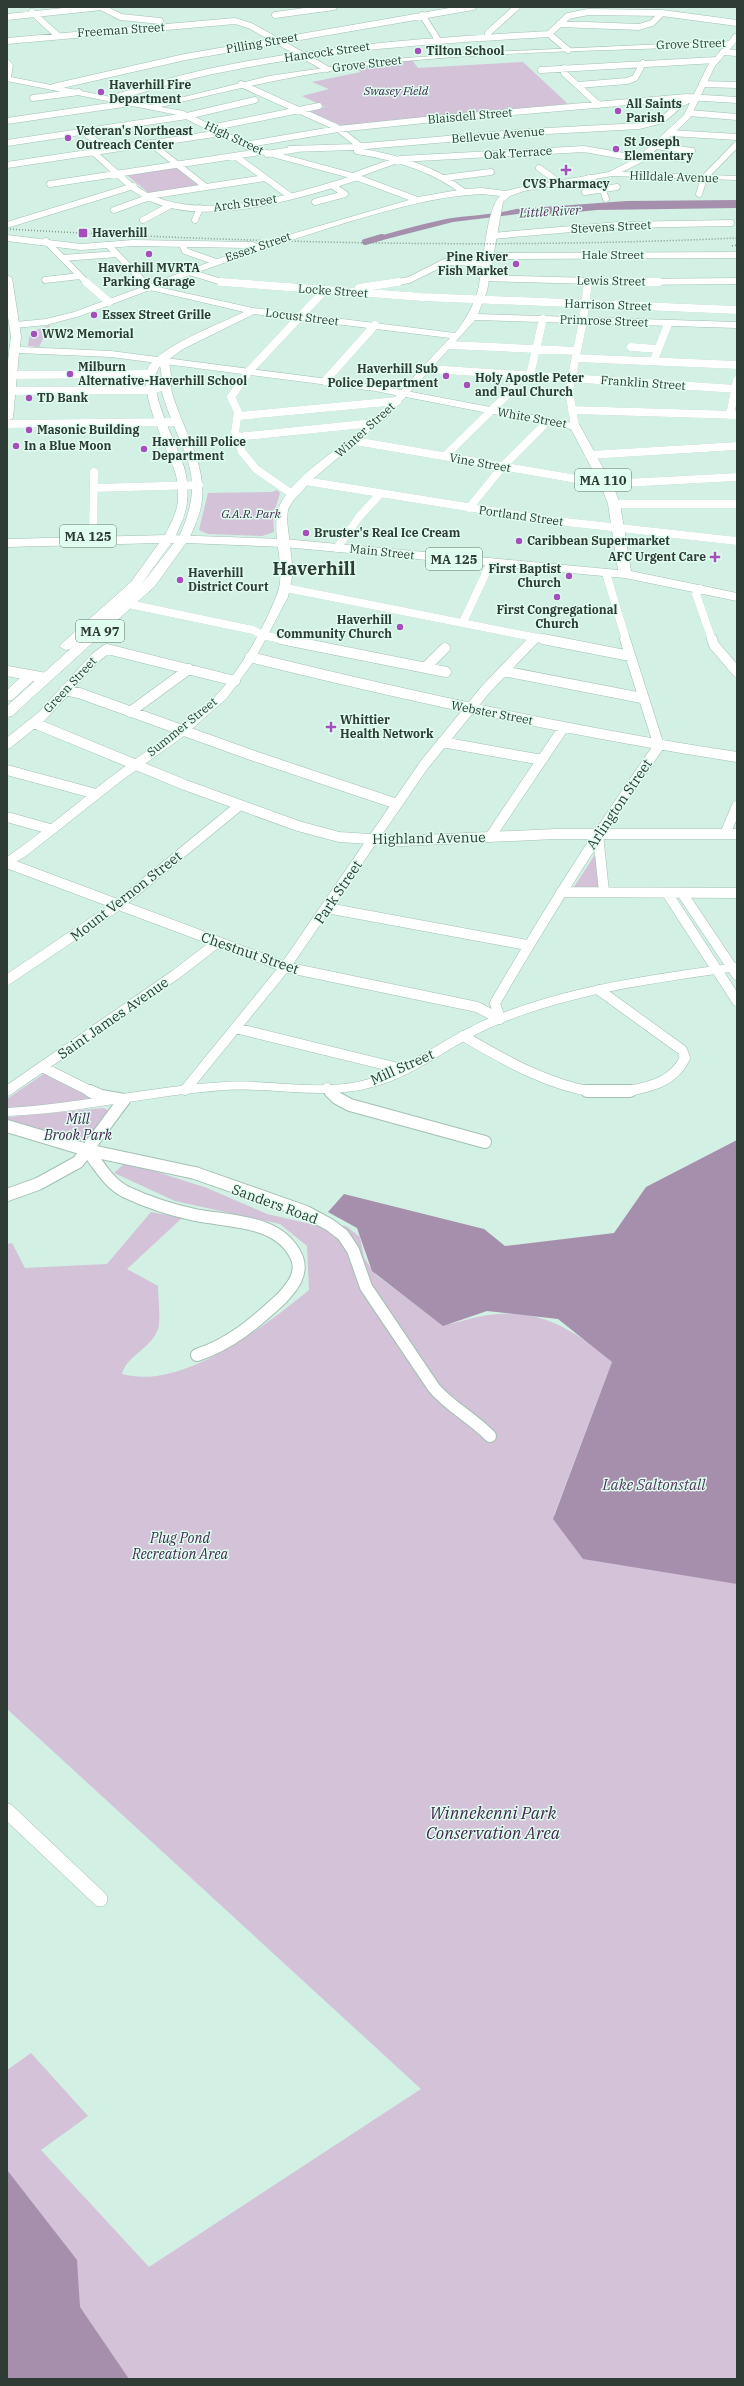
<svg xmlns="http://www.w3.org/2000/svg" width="744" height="2386" font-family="'IBM Plex Serif',serif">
  <rect width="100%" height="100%" fill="#d2f0e3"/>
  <path fill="#d3c2d8" d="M412,60L418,68L523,62L569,105L343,126L309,111L325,107L302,96L329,89L312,82L361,72L355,67Z
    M175,167L199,186L150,194L127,175Z
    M50,325L39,347L28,346L30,332Z
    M277,490L280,493L273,517L274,532L262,536L208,534L199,530L208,493L272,492Z
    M596,853L599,887H574Z
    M45,1073L92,1096L93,1099L7,1109V1099Z
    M104,1108L109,1111L85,1144L7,1123V1117H9Z
    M126,1162L207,1188L267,1214L315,1225L346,1226L360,1237L364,1258L376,1275L443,1325C458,1323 473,1317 488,1315C540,1308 574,1329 612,1362L554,1515L561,1528L737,1573V2379H7V2070L31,2053L88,2116L41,2150L149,2267L421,2089L7,1709V1244L12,1243L25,1268L107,1264L151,1212L182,1218L127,1269L158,1286C158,1296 161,1320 158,1329C151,1349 127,1355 122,1374C182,1391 265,1326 309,1290L307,1246L280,1224L175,1201L114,1173Z"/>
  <path fill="#a68fac" d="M737,200V208L597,210L546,215L533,212L453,222L375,242L365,241C391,232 418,225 446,219C469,215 493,215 516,209L627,201Z
    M737,1140V1584L583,1559L553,1519L612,1362L558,1319L487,1311L443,1326L372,1271L357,1228L328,1212L344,1194L484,1229L505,1246L614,1233L646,1187Z
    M7,2170L77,2260L80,2307L129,2379H7Z"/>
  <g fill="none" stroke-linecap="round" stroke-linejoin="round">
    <path stroke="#a68fac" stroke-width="6" d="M365,242L382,237"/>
    <defs>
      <path id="street-far4" d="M101,7L121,17L160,21
        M32,12L57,35
        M275,15L334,7
        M422,15L438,40
        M7,17L101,7
        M559,24L639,27L652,23L662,13
        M549,34L568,16L588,12L662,13L737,23
        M549,34L568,50
        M489,37L488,33L517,7
        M7,41L235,21L251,26L327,69
        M723,52L737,53
        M564,68V73L599,105
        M541,70L716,60
        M241,84L336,127L361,147
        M702,84L737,85
        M578,85L627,81L635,78L643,63
        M53,87L185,57L473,7
        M33,98L79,92
        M110,99C146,88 181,77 218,70C327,47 438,40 549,34
        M689,113L737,117
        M7,121L130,103
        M210,128L319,106
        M84,132L108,150
        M670,133L737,137
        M7,143L187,116L255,100
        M150,143L206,187
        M244,145L338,129L434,119L687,97L737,100
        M290,149L354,147L529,132L639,126L662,120L682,103L691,99
        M357,151C396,157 433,168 464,192
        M93,152C112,168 130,189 153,199C208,224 303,195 358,177
        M267,154L298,149
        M647,154L683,159L692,151L656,146
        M235,156L290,196
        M7,165L221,133
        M539,168L560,183
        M353,176L400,159L584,149L641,159
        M444,178L491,172
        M589,178L602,188L606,199
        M50,184L260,152
        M585,192L617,187
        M699,194L704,178L737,144
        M148,196L265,178
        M315,202L345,194L333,186
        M114,210L150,197
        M143,220L171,205
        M195,220L200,208
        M7,225L134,186
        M492,236L618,225L731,223
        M46,241L87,283
        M182,244L185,251L216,262
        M108,245L145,283
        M489,256L737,255
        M63,258L117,254
        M189,272L222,282L232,283
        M485,278L631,282L737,281
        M45,280L80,276
        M392,283L409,280L445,262L487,263
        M588,283V281"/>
      <path id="street-far3" d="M86,282L109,302
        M144,282L149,287
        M221,282L422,297L737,310
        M621,282H659
        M359,288L398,282
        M449,345L577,351
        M631,347L658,349
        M576,358L737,365
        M654,360L668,324
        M429,369L737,389
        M11,375L151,374
        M530,375L543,319
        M325,381L375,325
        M10,391L151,390L166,386
        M572,410L737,415
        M730,415L737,380
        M239,416L397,401
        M7,424L178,422
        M575,426L569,391L583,321L588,282
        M236,437L374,423
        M355,441L606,484L737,477
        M589,455L737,446
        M445,456L512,390L520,375
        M305,481L548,520L737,541
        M94,488L199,485
        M292,494L256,469L242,452L235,432L238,412L231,397L249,371L325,290
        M614,504H737
        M469,508L503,466L548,421
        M93,536L94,472
        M337,548L359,517L380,494
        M606,573L626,640
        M286,588L548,640
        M700,589L696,594L712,640
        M119,602L253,630L262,635L286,640
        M463,622L491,562
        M533,640L535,638"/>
      <path id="street-far2" d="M281,639L446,672
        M543,639L630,656
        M712,639L714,645L737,672
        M250,657C411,697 573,732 737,757
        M425,668L445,648
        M7,671L46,678
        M503,671L642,698
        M65,690L79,693L254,756L397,804
        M130,712L189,669
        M34,723L185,785L298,826L339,837L401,841L555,834H737
        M442,742L542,760
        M7,744L42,716L96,657L107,649L235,681
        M7,770L96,794
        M7,817L50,829
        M598,834L604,892
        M725,834L737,806
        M490,837L564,727
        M7,863L285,967L477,1007L500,1019
        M561,892L737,893
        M667,893L737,1001
        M682,893L737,975
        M327,908L527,945
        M7,980L117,906L240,805
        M599,990L682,1050L685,1058C673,1083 649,1087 624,1092
        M500,1019L495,1003C546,915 600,829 659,746L625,639
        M235,1028L402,1069
        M463,1036C505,1060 545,1084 593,1092
        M42,1067L92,1092
        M327,1088L331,1092
        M185,1090L285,967L424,765L486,689L534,639
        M7,1091L175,975L218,942"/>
      <path id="street-far1" d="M330,1091L337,1098L350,1105L485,1142
        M587,1091H630
        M7,1126L87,1150L195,1173L306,1212L330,1225L343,1235L353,1250L366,1287L434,1388C450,1407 473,1418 490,1436
        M87,1150C99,1165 108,1183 126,1192C147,1202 172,1210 195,1215C230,1222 280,1219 297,1258C303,1274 292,1287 282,1298C256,1322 231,1344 197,1355
        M7,1195L38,1184L78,1162L124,1100L101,1096L90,1091"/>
      <path id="street" d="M7,1811L100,1899"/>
      <path id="secondary" d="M734,34H737V41L715,66L690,118L644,161L622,172L737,176V180L612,176L524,191L510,196L503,202L487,291L478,314L737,322V328L475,320L392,412L314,478L293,501L288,509L287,520L293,572L288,597L254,661L227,698L184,736L121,781L26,856L7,867V857C43,832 77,803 112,776C143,752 178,733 207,705C237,676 260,636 276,597C290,566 265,528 283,499C302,470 337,451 363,428C394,400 421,368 450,338L254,314L183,349L168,360C173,372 169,385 173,396C187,440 216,479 195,525C192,532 190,540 183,542L179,541L178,539C209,473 182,457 163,396C160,386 163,376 160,366C142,388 182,449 186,475C189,494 188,509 180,526C177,532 175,541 168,542L164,541L163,539C169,527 177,514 178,500C178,491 178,480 175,472C168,448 133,385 151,363C169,343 219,324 244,312L150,290L80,316L46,325L15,328L10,325L15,322L46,319L74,312L248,248L133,246L81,250L7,241V235L81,244L133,240L253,242L257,244L409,200L350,178L250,151L178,115L7,81V58L13,65L11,77L151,105L269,76L378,60L489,52L729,41ZM725,46L708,65L684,115L638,157L609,172L522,187L506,191L482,188L464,189L418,197L356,174L256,147L183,111L161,107C234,89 303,73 378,64C492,51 609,51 725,46ZM482,194L500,196C486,208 483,269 478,290C473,306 466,320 455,333L253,308L158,287C221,263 284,242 348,222C393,209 436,196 482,194Z
        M737,963V971C654,983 572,993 494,1026C453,1043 419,1074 376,1086C327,1101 275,1087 225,1090C152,1095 80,1113 7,1116V1108C80,1104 152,1086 225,1082C272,1079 322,1093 369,1079C410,1067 444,1038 483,1021C563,986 651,975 737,963Z"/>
      <path id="primary" d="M7,275L12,278L21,336L20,347L111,351L375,385L579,424L614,488L620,504L631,571L737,593V601L625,578L284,547L186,543L155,586L12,716L7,717V706L108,615L70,649L65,650L59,646L131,582L159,543L7,547V539L168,535L284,539L618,570L608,504L602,488L571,429L375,391L111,357L19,353L13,418L7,421V369L11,336L7,311ZM171,543H174L141,585Z
        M28,674L33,675L35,678L33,681L12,700L7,701V690L23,675Z"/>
    </defs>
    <use href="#street-far4" stroke="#a3c0b3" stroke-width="7"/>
    <use href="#street-far3" stroke="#a3c0b3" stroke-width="8"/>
    <use href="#street-far2" stroke="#a3c0b3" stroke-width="11"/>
    <use href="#street-far1" stroke="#a3c0b3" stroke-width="14"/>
    <use href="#street" stroke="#a3c0b3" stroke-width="16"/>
    <use href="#secondary" stroke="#a3c0b3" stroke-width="1"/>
    <use href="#primary" stroke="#a3c0b3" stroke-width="1"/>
    <use href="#street-far4" stroke="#fff" stroke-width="6"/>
    <use href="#street-far3" stroke="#fff" stroke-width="8"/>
    <use href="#street-far2" stroke="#fff" stroke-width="10"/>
    <use href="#street-far1" stroke="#fff" stroke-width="12"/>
    <use href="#street" stroke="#fff" stroke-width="15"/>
    <use href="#secondary" fill="#fff" fill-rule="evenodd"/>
    <use href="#primary" fill="#fff" fill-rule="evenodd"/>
    <path stroke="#83998f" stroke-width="1.5" stroke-dasharray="1 2" stroke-linecap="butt" d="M7,229C251,243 493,249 737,238
      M732,246L737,245"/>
  </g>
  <g fill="#a64fbc" stroke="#dffef0" stroke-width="1.5">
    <circle cx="418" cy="51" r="4"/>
    <circle cx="101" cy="92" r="4"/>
    <circle cx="618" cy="111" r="4"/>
    <circle cx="68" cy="138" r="4"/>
    <circle cx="616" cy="149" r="4"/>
    <path d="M564 164h4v4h4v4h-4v4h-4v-4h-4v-4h4z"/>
    <rect x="78" y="228" width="10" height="10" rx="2"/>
    <circle cx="149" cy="254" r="4"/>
    <circle cx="516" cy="264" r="4"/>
    <circle cx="94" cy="315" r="4"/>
    <circle cx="34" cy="334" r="4"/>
    <circle cx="70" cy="374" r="4"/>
    <circle cx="446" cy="376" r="4"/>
    <circle cx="467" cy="385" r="4"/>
    <circle cx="29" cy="398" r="4"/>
    <circle cx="29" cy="430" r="4"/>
    <circle cx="16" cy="446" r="4"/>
    <circle cx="144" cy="449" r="4"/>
    <circle cx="306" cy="533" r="4"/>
    <circle cx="519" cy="541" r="4"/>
    <path d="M713 551h4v4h4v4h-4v4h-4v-4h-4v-4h4z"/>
    <circle cx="569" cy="576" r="4"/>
    <circle cx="180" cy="580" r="4"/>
    <circle cx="557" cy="597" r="4"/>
    <circle cx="400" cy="627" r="4"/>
    <path d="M329 721h4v4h4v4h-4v4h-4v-4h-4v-4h4z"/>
  </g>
  <g text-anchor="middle" stroke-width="3" stroke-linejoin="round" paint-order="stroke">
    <g font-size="12" fill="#2f3b35" stroke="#dffef0">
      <text transform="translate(121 30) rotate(-4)" y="4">Freeman Street</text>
      <text transform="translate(262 43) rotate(-10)" y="4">Pilling Street</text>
      <text transform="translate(691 44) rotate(-2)" y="4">Grove Street</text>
      <text transform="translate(327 52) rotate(-8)" y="4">Hancock Street</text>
      <text transform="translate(367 64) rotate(-7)" y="4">Grove Street</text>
      <text transform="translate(470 116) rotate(-5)" y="4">Blaisdell Street</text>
      <text transform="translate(498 135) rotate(-5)" y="4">Bellevue Avenue</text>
      <text transform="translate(234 138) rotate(25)" y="4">High Street</text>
      <text transform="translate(518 153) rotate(-4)" y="4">Oak Terrace</text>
      <text transform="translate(674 177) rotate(2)" y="4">Hilldale Avenue</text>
      <text transform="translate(245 203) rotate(-8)" y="4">Arch Street</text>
      <text transform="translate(611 227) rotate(-3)" y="4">Stevens Street</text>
      <text transform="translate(258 247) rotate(-19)" y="4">Essex Street</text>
      <text x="613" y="259">Hale Street</text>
      <text transform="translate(611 281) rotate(1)" y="4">Lewis Street</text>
      <text transform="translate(333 291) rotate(4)" y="4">Locke Street</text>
      <text transform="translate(608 305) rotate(2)" y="4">Harrison Street</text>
      <text transform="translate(302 317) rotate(7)" y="4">Locust Street</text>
      <text transform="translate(604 321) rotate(2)" y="4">Primrose Street</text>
      <text transform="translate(643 383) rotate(4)" y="4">Franklin Street</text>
      <text transform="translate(532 418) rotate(10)" y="4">White Street</text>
      <text transform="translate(365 430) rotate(-42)" y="4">Winter Street</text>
      <text transform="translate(480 463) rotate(10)" y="4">Vine Street</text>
      <text transform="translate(521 516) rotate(8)" y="4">Portland Street</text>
      <text transform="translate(382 552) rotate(6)" y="4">Main Street</text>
      <text transform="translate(70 685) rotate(-47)" y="4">Green Street</text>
      <text transform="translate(492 713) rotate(11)" y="4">Webster Street</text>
      <text transform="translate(182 727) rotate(-39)" y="4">Summer Street</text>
    </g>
    <g font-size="12" font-weight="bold" fill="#2f3b35" stroke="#dffef0" text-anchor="start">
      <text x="426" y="55">Tilton School</text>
      <text x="109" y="89">Haverhill Fire<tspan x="109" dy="14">Department</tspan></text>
      <text x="626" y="108">All Saints<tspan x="626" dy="14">Parish</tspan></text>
      <text x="76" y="135">Veteran's Northeast<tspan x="76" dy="14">Outreach Center</tspan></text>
      <text x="624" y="146">St Joseph<tspan x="624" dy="14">Elementary</tspan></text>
      <text x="566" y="188" text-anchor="middle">CVS Pharmacy</text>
      <text x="92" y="237">Haverhill</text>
      <text x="508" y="261" text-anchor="end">Pine River<tspan x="508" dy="14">Fish Market</tspan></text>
      <text x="149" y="272" text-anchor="middle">Haverhill MVRTA<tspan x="149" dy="14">Parking Garage</tspan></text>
      <text x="102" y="319">Essex Street Grille</text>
      <text x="42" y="338">WW2 Memorial</text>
      <text x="78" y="371">Milburn<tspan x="78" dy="14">Alternative-Haverhill School</tspan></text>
      <text x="438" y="373" text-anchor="end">Haverhill Sub<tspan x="438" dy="14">Police Department</tspan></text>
      <text x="475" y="382">Holy Apostle Peter<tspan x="475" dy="14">and Paul Church</tspan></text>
      <text x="37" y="402">TD Bank</text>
      <text x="37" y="434">Masonic Building</text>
      <text x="152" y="446">Haverhill Police<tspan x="152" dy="14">Department</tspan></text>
      <text x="24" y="450">In a Blue Moon</text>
      <text x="314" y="537">Bruster's Real Ice Cream</text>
      <text x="527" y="545">Caribbean Supermarket</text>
      <text x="706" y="561" text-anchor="end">AFC Urgent Care</text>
      <text x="561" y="573" text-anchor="end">First Baptist<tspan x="561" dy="14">Church</tspan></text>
      <text x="188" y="577">Haverhill<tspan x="188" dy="14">District Court</tspan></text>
      <text x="557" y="614" text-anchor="middle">First Congregational<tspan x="557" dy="14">Church</tspan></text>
      <text x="392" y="624" text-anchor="end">Haverhill<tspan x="392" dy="14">Community Church</tspan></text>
      <text x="340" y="724">Whittier<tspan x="340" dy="14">Health Network</tspan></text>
    </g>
    <g font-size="12" font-style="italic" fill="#46264e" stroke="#dffef0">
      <text x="396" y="95">Swasey Field</text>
      <text x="251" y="518">G.A.R. Park</text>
    </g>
    <g font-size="13" font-style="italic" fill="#56355e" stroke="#dffef0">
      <text transform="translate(550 211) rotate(-3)" y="5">Little River</text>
    </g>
    <g fill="#dffef0" stroke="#64766d" stroke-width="1">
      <rect x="575" y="469" width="56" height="22" rx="3"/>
      <rect x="60" y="525" width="56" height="22" rx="3"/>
      <rect x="426" y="548" width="56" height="22" rx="3"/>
      <rect x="76" y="620" width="48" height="22" rx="3"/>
    </g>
    <g font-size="13" font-weight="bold" fill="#2f3b35">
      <text x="603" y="485">MA 110</text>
      <text x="88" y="541">MA 125</text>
      <text x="454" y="564">MA 125</text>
      <text x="100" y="636">MA 97</text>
    </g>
    <g font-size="14" fill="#2f3b35" stroke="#dffef0">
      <text transform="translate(619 804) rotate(-56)" y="5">Arlington Street</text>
      <text transform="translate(429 838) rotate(-1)" y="5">Highland Avenue</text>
      <text transform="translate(338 892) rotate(-56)" y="5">Park Street</text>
      <text transform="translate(126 896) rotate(-38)" y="5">Mount Vernon Street</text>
      <text transform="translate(250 953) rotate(19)" y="5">Chestnut Street</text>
      <text transform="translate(113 1018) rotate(-35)" y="5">Saint James Avenue</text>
      <text transform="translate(402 1067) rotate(-24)" y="5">Mill Street</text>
      <text transform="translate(275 1204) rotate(20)" y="5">Sanders Road</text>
    </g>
    <g font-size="14" font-style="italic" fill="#46264e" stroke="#dffef0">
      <text x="78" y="1124">Mill<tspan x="78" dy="16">Brook Park</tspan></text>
      <text x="180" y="1543">Plug Pond<tspan x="180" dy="16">Recreation Area</tspan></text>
    </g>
    <g font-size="15" font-style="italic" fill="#56355e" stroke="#dffef0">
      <text x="654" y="1490">Lake Saltonstall</text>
    </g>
    <g font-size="17" font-style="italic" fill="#46264e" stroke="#dffef0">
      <text x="493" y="1819">Winnekenni Park<tspan x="493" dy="20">Conservation Area</tspan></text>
    </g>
    <g font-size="18" font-weight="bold" fill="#2f3b35" stroke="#dffef0">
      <text x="314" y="575">Haverhill</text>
    </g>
  </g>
  <rect width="744" height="2386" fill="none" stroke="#2f3b35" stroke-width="16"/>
</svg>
